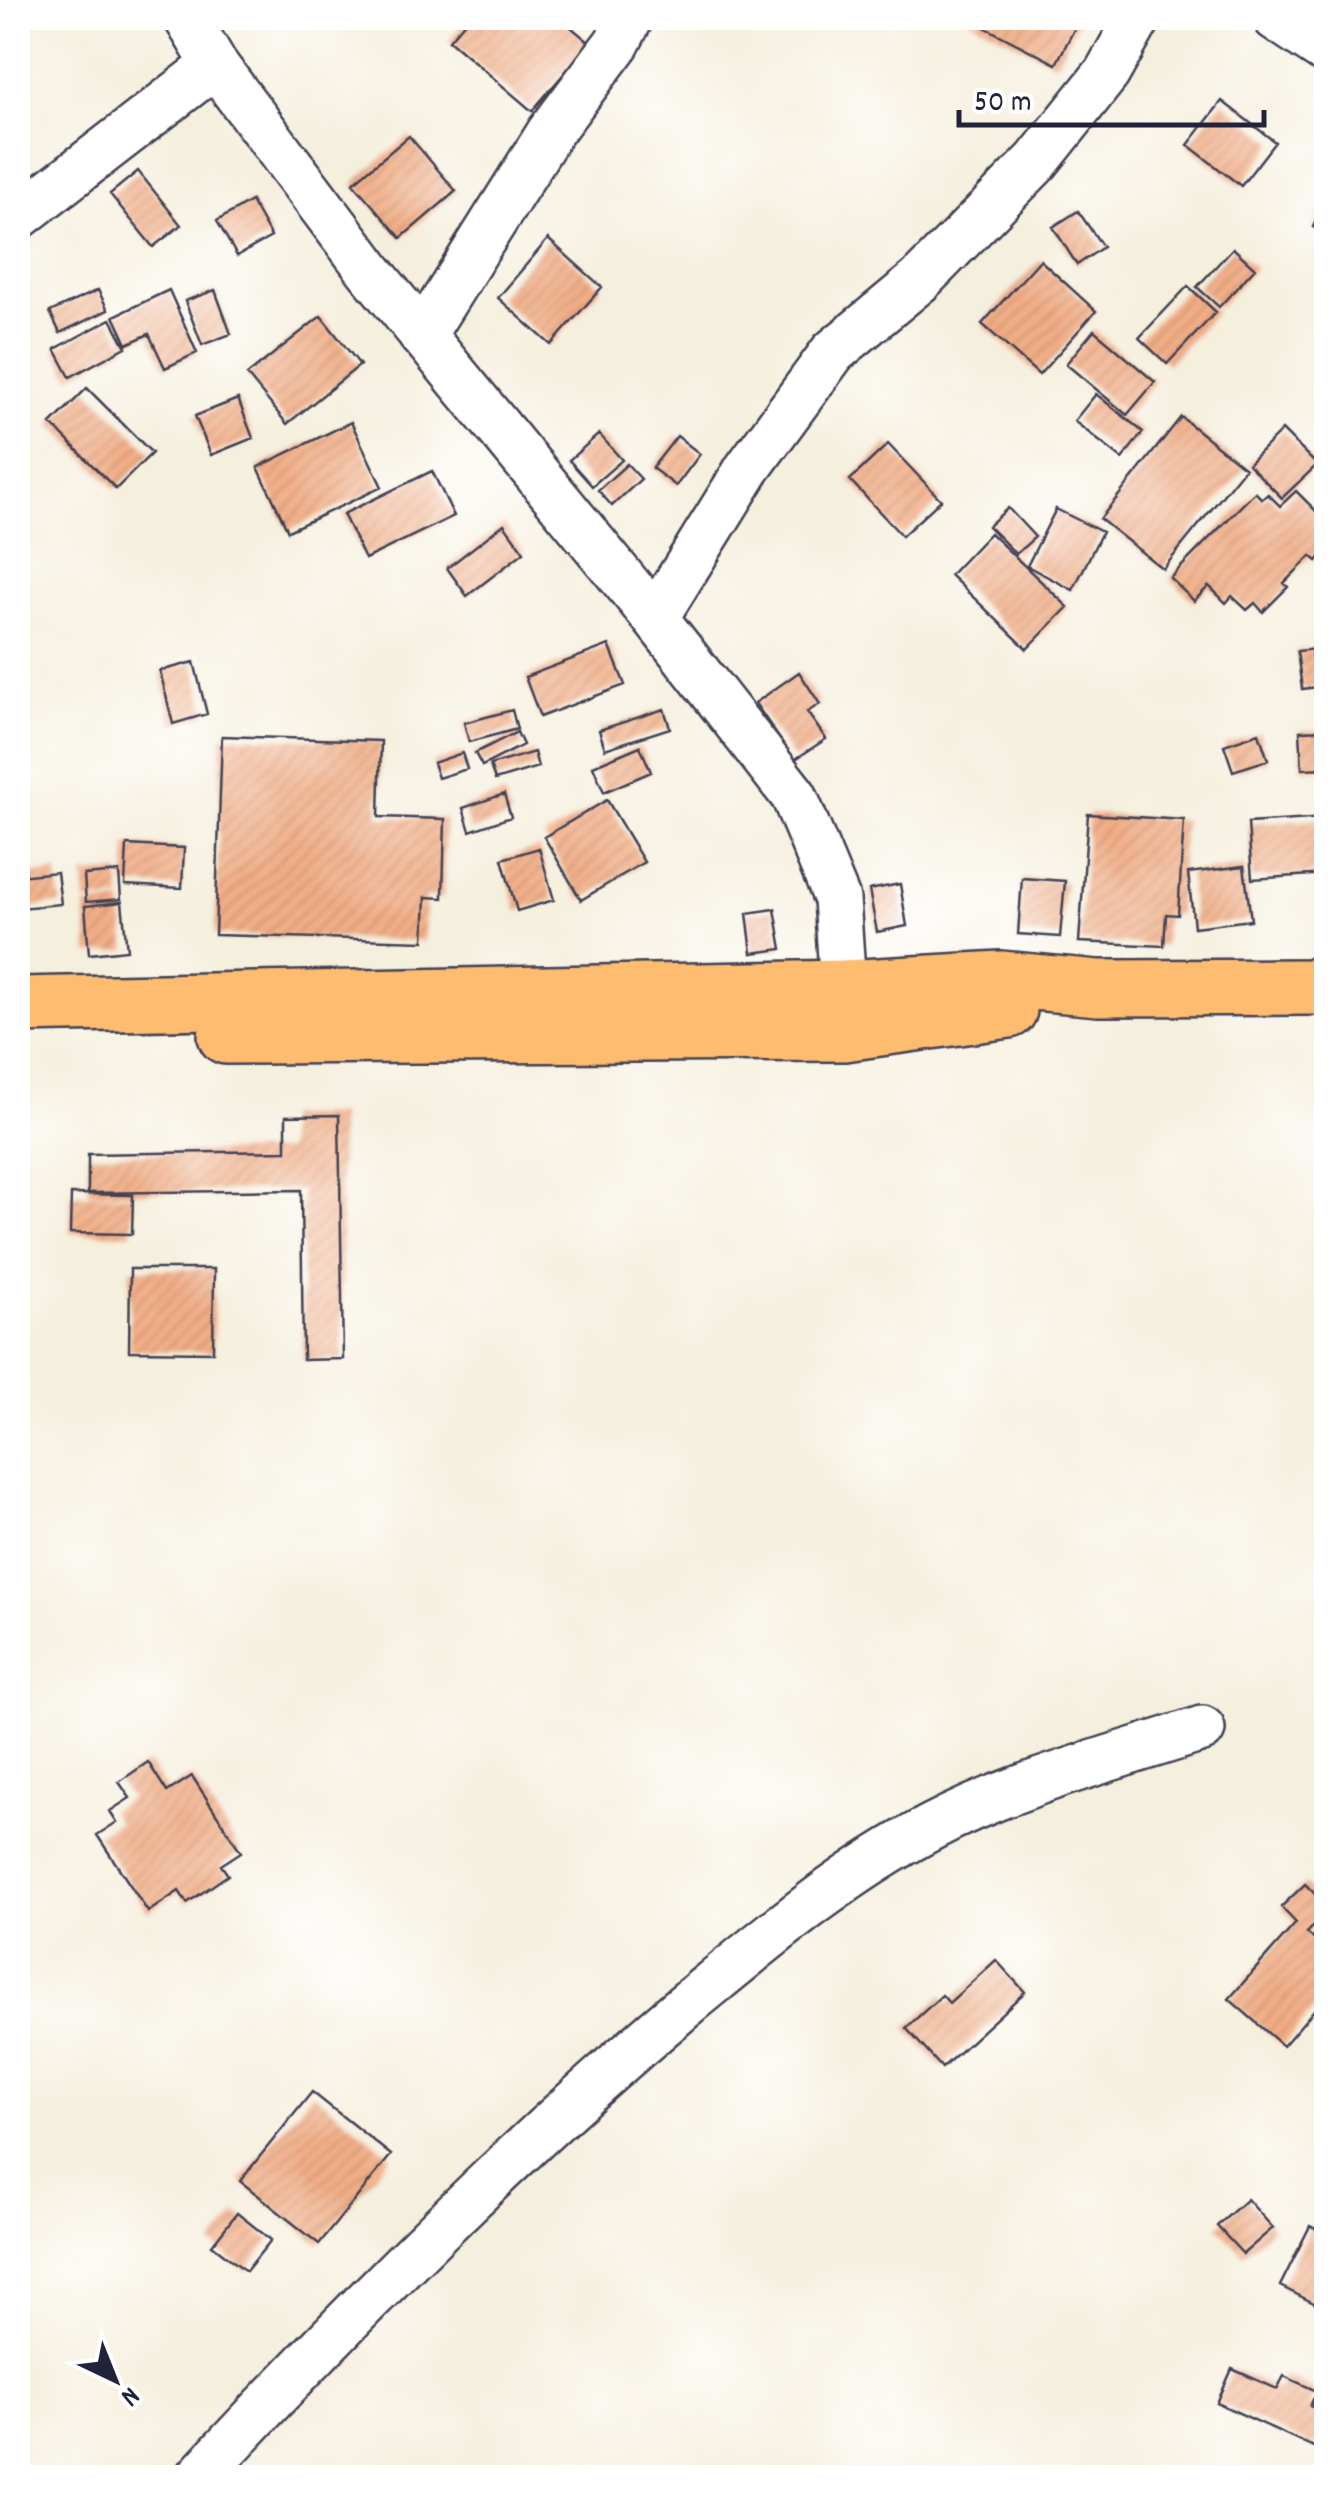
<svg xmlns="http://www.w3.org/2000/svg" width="1344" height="2495" font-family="Dekko,sans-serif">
  <defs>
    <pattern id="building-hatch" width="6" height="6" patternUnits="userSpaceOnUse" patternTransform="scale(2.5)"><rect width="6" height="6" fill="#f2ae86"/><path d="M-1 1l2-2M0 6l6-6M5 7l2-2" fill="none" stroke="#cf9575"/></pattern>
  </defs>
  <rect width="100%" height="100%" fill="#fff"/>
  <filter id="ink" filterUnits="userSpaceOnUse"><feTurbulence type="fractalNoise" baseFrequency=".01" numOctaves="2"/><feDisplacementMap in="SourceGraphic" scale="20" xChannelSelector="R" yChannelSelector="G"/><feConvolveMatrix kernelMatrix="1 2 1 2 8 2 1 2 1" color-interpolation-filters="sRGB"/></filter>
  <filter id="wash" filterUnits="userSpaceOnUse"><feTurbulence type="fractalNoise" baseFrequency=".0048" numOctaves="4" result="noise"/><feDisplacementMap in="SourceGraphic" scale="40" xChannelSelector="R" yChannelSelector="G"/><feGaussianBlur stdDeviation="2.25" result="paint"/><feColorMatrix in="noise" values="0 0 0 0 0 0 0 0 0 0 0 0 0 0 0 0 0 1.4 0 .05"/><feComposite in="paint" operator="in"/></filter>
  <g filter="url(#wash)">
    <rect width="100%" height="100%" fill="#f5efdd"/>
    <g id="blocks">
      <path fill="url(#building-hatch)" d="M468,18H560L590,43L532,111L449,40Z
        M967,18H1080L1056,64Z
        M1222,101L1275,142L1241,186L1188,145Z
        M409,136L456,191L401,238L353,183Z
        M138,171L181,225L153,247L110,194Z
        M251,201L271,237L237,256L217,221Z
        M1326,201V234L1313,227Z
        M1078,211L1103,247L1077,265L1053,227Z
        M548,239L602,287L551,345L498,298Z
        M1233,248L1255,268L1219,307L1197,287Z
        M1040,260L1096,311L1039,375L982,324Z
        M1188,286L1216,312L1167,364L1139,338Z
        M98,290L108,310L60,333L50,312Z
        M169,290L197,353L165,368L149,334L127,344L114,316Z
        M215,290L231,334L202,345L185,301Z
        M321,316L360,365L287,424L247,375Z
        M111,319L126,347L70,377L55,349Z
        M1094,330L1155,382L1127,415L1066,364Z
        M87,388L152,453L116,489L51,424Z
        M1096,394L1143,432L1122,459L1074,421Z
        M238,399L253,438L211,455L195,416Z
        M1181,417L1245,468L1163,569L1100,519Z
        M351,422L382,487L288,531L258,467Z
        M1282,430L1317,465L1282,498L1248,464Z
        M599,434L622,460L592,486L569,460Z
        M677,436L700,454L676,486L652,468Z
        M888,444L941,500L902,536L850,480Z
        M627,464L641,479L612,506L598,490Z
        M432,471L454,516L365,559L343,514Z
        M1296,491L1326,521V552L1317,561L1311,556L1284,583L1288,587L1263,612L1255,603L1247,610L1232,596L1226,603L1209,586L1194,601L1170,578L1255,492L1262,499L1268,494L1280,506Z
        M1008,508L1035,537L1016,554L988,526Z
        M1056,509L1102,532L1073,590L1027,566Z
        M504,524L524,552L467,596L447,568Z
        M990,533L1068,607L1027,649L950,575Z
        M609,645L625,685L540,717L525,677Z
        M1326,648V686L1302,689L1297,651Z
        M194,662L207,714L173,724L160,671Z
        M799,672L820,704L807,712L826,739L794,760L755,703Z
        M664,709L670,728L605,749L599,730Z
        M512,710L517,729L469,742L464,723Z
        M1326,730V768L1302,769L1300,731Z
        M517,732L523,745L482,766L475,753Z
        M1259,733L1268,760L1233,771L1224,745Z
        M222,736L381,741L379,817L445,819L443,898L426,897L424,941L215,935Z
        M640,746L651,772L604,792L593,766Z
        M534,752L538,767L495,780L490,765Z
        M462,753L467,769L438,778L433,763Z
        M504,794L511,817L470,831L463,808Z
        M607,800L644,862L581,900L544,837Z
        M1088,814L1184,820L1178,915L1166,914L1164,946L1079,942Z
        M1326,818V874L1252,879L1248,823Z
        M127,845L184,848L182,888L125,885Z
        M539,848L554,900L517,911L502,859Z
        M1244,866L1251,920L1194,927L1188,873Z
        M57,872L61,904L21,908L18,876Z
        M119,872L121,899L86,902L84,875Z
        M1022,878L1065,881L1060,937L1018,934Z
        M900,884L907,926L877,932L869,890Z
        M122,902L127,950L89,954L85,906Z
        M775,909L782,949L752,953L747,913Z
        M339,1115L343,1359L303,1360L301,1190L88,1193V1154L286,1151V1116Z
        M71,1194L133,1195L132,1234L70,1233Z
        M130,1269H214L213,1352L129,1351Z
        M148,1762L167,1792L192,1776L241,1852L221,1865L228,1875L187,1903L179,1891L148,1912L97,1835L117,1822L110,1811L130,1798L119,1782Z
        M1305,1884L1326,1905V1913L1307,1933L1326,1950V1996L1283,2046L1229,1999L1296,1923L1281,1907Z
        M996,1960L1025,1992L942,2068L906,2028L942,1995L949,2003Z
        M312,2092L391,2155L319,2244L240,2181Z
        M1247,2199L1273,2228L1243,2254L1217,2226Z
        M237,2213L271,2240L246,2271L212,2245Z
        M1310,2226L1326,2234V2309L1280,2286Z
        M1232,2369L1277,2389L1284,2376L1317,2391L1310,2406L1326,2413V2425L1316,2448L1217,2403Z"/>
    </g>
  </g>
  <g filter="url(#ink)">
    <use href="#blocks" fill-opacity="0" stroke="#424153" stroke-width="2.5"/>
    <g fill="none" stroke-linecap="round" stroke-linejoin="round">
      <defs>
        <path id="street" d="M187,18L215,65L370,271L655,618L794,796L837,899L843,988
          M1276,18L1326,51
          M18,217L215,65
          M422,336L550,132L617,43L630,18
          M655,618L748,468L833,352L920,280L1037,161L1107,73L1138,18
          M198,2478C352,2312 513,2150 687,2004C765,1940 842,1874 932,1827C1014,1784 1113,1758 1202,1729"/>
        <path id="primary" d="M18,1005L843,988L1001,979L1098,988L1326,987
          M226,1036L844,1033L1009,1010"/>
      </defs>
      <use href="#street" stroke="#424153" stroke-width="50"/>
      <use href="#primary" stroke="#424153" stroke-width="60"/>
      <use href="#street" stroke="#fff" stroke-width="45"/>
      <use href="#primary" stroke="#fdbc70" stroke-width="55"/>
    </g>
  </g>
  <rect width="1344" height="2495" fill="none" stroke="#fff" stroke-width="60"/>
  <g transform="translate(115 2380) rotate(137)" stroke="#ffffff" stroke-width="8" paint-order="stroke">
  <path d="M0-8L18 38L0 25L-18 38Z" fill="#22223b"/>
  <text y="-15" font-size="28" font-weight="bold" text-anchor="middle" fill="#22223b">N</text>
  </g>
  <path d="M959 110v15h305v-15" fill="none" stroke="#22223b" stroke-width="5"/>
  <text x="974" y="110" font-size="30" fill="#22223b" stroke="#ffffff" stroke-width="8" paint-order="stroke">50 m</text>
</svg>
